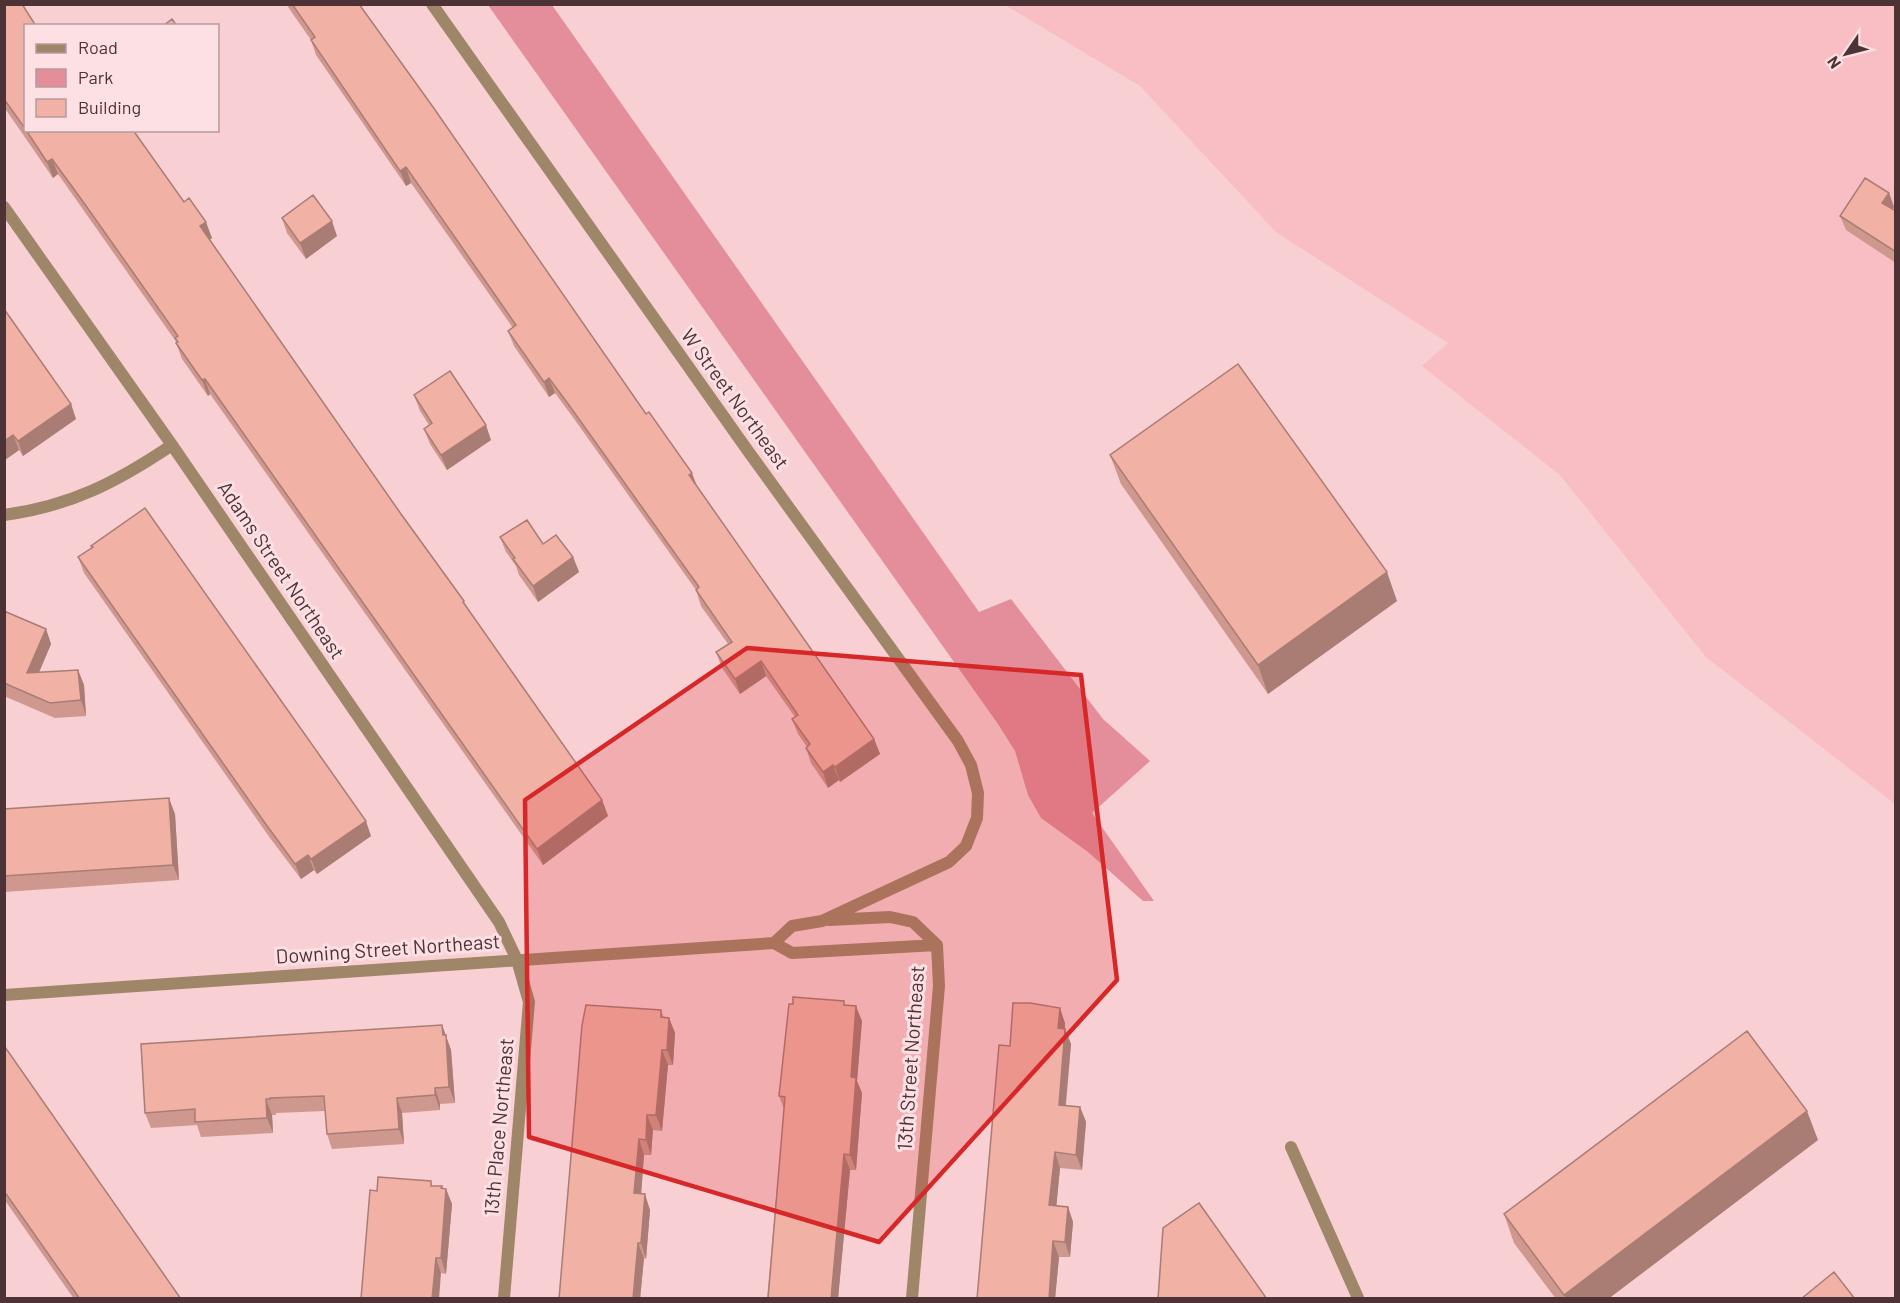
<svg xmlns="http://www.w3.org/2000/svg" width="1900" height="1303" font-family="Barlow,sans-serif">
  <rect width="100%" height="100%" fill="#f8cfd3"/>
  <path fill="#f9bdc4" d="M1005,5H1895V804L1706,657L1560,475L1422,366L1448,343L1276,232L1140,86Z"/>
  <path fill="#e38e9a" d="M488,5H552L979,612L1011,599L1103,719L1150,761L1092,813L1154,901H1143L1088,852L1041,818L1028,795L1015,751L998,724Z"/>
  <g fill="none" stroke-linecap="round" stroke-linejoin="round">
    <path stroke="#a08668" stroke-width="12" d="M432,4L748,451L958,741L971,765L978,793L977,818L966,846L949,862L822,921L792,926L774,943
      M4,207L172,445L499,922L517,960L529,1002L504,1298
      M4,515C71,506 117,482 172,445
      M829,920L890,917L913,922L937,945L939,986L912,1298
      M4,995L774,943L792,953L937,945
      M1291,1147L1358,1298"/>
  </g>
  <path fill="#cf988e" d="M4,4L26,130L184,202L212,238L209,240L401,514L464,601L466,607L602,800L608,816L543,865L210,394L208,396L182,359L176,343H177L58,174L53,178L4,107Z
    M286,4H359L874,739L880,754L840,782L839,780L828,788L811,763L806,748L807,747L798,734L792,719L795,717L766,676L740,694L722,668L716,652L728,644L701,606L696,590L572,416L555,393L549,397L514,346L508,331L513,328L411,183L406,186L316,55L311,40Z
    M1889,193L1894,207L1892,209L1896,211V263L1846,230L1840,216Z
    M282,218L337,236L306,259L287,233Z
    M4,309L71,404L76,419L23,456L19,450L5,460Z
    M414,395L491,440L447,470L430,444L424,429L429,425L420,411Z
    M1110,455L1397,601L1268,694L1121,484Z
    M500,537L543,544L573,557L579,572L538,602L519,575L516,566L506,552Z
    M91,546L371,836L317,874L314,870L301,879L270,838L84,573L78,557L92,548Z
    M4,611L46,629L51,644L39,672L78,670L84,685L86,716L55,718L4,696Z
    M4,809L175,814L179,880L4,892Z
    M846,1005L862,1021L857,1081L862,1093L856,1170H850L838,1299H767L784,1109L779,1096Z
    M661,1010L664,1018H669L675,1033L673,1065H668L662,1131L653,1130L651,1155H644L641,1194L650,1210L646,1259L644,1258L640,1299H559Z
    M1065,1023V1029L1071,1044L1066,1106L1080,1107L1086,1122L1082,1170L1060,1168L1056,1206L1068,1207L1073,1222L1070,1257H1059L1055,1299H977L1010,1046Z
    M442,1025L451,1050L455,1103L440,1104V1110L402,1113L404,1144L332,1149L327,1134L325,1111L276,1113V1115H272L273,1133L201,1137L197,1125L151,1128L145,1113Z
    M4,1047L181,1299H74L4,1199Z
    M1818,1140L1608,1299H1556L1514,1243L1504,1214Z
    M431,1181L432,1186H442V1188L446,1189L452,1204L446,1274L441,1273L377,1191Z"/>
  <path fill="#a97c74" d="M52,159L58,174L53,178L47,162Z
    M406,167L411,183L406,186L400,171Z
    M1889,193L1894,207L1887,218L1882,203Z
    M332,221L337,236L306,259L300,243Z
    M206,222L212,238L206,242L200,226Z
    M549,378L555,393L549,397L544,382Z
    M205,379L210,394L208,396L202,380Z
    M71,404L76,419L23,456L18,441Z
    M486,425L491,440L447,470L441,455Z
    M13,435L19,450L5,460L4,441Z
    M692,473L698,489L689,475Z
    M573,557L579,572L538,602L533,586Z
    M1387,572L1397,601L1268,694L1258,665Z
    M46,629L51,644L32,689L27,673Z
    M761,661L766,676L740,694L735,679Z
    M78,670L84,685L86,716L81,700Z
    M874,739L880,754L840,782L835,767Z
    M833,765L839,780L828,788L823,772Z
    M169,798L175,814L179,880L173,865Z
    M602,800L608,816L543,865L537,849Z
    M366,821L371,836L317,874L311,859Z
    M308,855L314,870L301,879L295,864Z
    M856,1006L862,1021L857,1081L862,1093L856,1170L850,1155L851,1077Z
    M1060,1008L1065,1023L1064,1043L1058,1028Z
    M669,1018L675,1033L673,1065L667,1050Z
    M442,1025L451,1050L455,1103L449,1087Z
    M1065,1029L1071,1044L1064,1121L1059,1105Z
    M662,1050L668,1065L662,1131L656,1115Z
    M435,1088L440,1104V1110L435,1095Z
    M397,1098L402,1113L404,1144L399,1129Z
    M266,1099L272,1115L273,1133L267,1118Z
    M1080,1107L1086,1122L1082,1170L1076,1155Z
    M1807,1111L1818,1140L1608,1299H1566L1564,1295Z
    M647,1115L653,1130L651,1155L646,1140Z
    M639,1139L644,1155L640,1209L634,1193Z
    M1055,1152L1060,1168L1055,1221L1049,1205Z
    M844,1154L850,1170L838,1299H831Z
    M442,1186L446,1197V1189L452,1204L446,1274L441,1258Z
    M645,1194L650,1210L646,1259L641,1243Z
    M1068,1207L1073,1222L1070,1257L1065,1242Z
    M1053,1241L1059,1257L1055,1299H1049Z
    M638,1243L644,1258L640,1299H633Z
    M436,1258L441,1273L439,1299H432Z"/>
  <path fill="#f1b1a5" stroke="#a97c74" stroke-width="1.5" d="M4,4H22L36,26H26V130L4,99Z
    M292,4H359L433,107L646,414L649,412L692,473L689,475L874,739L835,767L833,765L823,772L806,748L810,744L792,719L798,715L761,661L735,679L716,652L732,642L696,590L699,587L566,401L549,378L544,382L508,331L516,325L406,167L400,171L311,40L315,37Z
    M172,19L177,26H163Z
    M26,130H133L184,202L189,198L206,222L200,226L401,514L464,601L463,602L602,800L537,849L205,379L202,380L176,343L178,342L175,338L178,336L84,203L52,159L47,162Z
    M1865,178L1889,193L1882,203L1896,211V252L1840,216Z
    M313,195L332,221L300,243L282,218Z
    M4,309L71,404L18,441L13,435L4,441Z
    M1238,364L1387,572L1258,665L1110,455Z
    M450,371L486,425L441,455L424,429L432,423L414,395Z
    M145,508L366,821L311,859L308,855L295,864L265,823L78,557L93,547L91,546Z
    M527,520L543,544L556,535L573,557L533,586L513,559L515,558L500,537Z
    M4,611L46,629L27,673L78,670L81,700L50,703L4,683Z
    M169,798L173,865L4,876V809Z
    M793,997L844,1001V1005L856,1006L851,1077L856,1078L850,1155L844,1154L831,1299H768L785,1097L779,1096L789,1004H793Z
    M1013,1003H1030L1060,1008L1058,1028L1065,1029L1059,1105L1080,1107L1076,1155L1055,1152L1049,1205L1068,1207L1065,1242L1053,1241L1049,1299H977L999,1045L1010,1046Z
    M586,1005L661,1010V1017L669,1018L667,1050H662L656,1115H647L646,1140L639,1139L634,1193L645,1194L641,1243H638L633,1299H559L582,1025Z
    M442,1025L443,1035H446L449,1087L435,1088V1095L397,1098L399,1129L327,1134L324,1096L270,1098V1099H266L267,1118L195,1122V1109L145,1113L141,1044Z
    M1747,1031L1807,1111L1564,1295L1504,1214Z
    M4,1047H5L181,1299H80L4,1191Z
    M378,1177L431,1181V1186H442L441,1188L446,1189L441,1258H436L432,1299H361L370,1190L377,1191Z
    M1199,1203L1267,1299H1158L1163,1228Z
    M1834,1272L1855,1299H1801Z"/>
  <path fill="#d62828" fill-opacity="0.2" stroke="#d62828" stroke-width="4.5" stroke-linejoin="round" d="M747,648L1081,675L1117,980L879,1242L529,1137L525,800Z"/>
  <g text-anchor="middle" stroke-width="6" stroke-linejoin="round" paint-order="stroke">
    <g font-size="20" fill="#4d3236" stroke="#fce0e3">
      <text transform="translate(735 399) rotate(54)" y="7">W Street Northeast</text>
      <text transform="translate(281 570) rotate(56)" y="7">Adams Street Northeast</text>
      <text transform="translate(388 949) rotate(-4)" y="7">Downing Street Northeast</text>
      <text transform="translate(911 1058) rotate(-86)" y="7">13th Street Northeast</text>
      <text transform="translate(499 1127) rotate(-85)" y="7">13th Place Northeast</text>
    </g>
  </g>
  <rect width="1900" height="1303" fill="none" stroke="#4d3236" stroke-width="12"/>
  <rect x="24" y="24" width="195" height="108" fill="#fce0e3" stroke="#b69a9e" stroke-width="1.5"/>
  <rect x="36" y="44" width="30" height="9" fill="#a08668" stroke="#b69a9e" stroke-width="1.5"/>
  <text x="78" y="54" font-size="18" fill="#4d3236">Road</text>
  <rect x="36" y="69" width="30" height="18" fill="#e38e9a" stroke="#b69a9e" stroke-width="1.5"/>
  <text x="78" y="84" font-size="18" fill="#4d3236">Park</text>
  <rect x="36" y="99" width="30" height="18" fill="#f1b1a5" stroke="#b69a9e" stroke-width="1.5"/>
  <text x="78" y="114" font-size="18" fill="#4d3236">Building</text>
  <g transform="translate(1846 54) rotate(235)" stroke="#fce0e3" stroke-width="4.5" paint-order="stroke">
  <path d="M0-4.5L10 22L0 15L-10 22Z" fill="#4d3236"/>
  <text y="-9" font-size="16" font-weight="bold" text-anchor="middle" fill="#4d3236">N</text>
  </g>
</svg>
